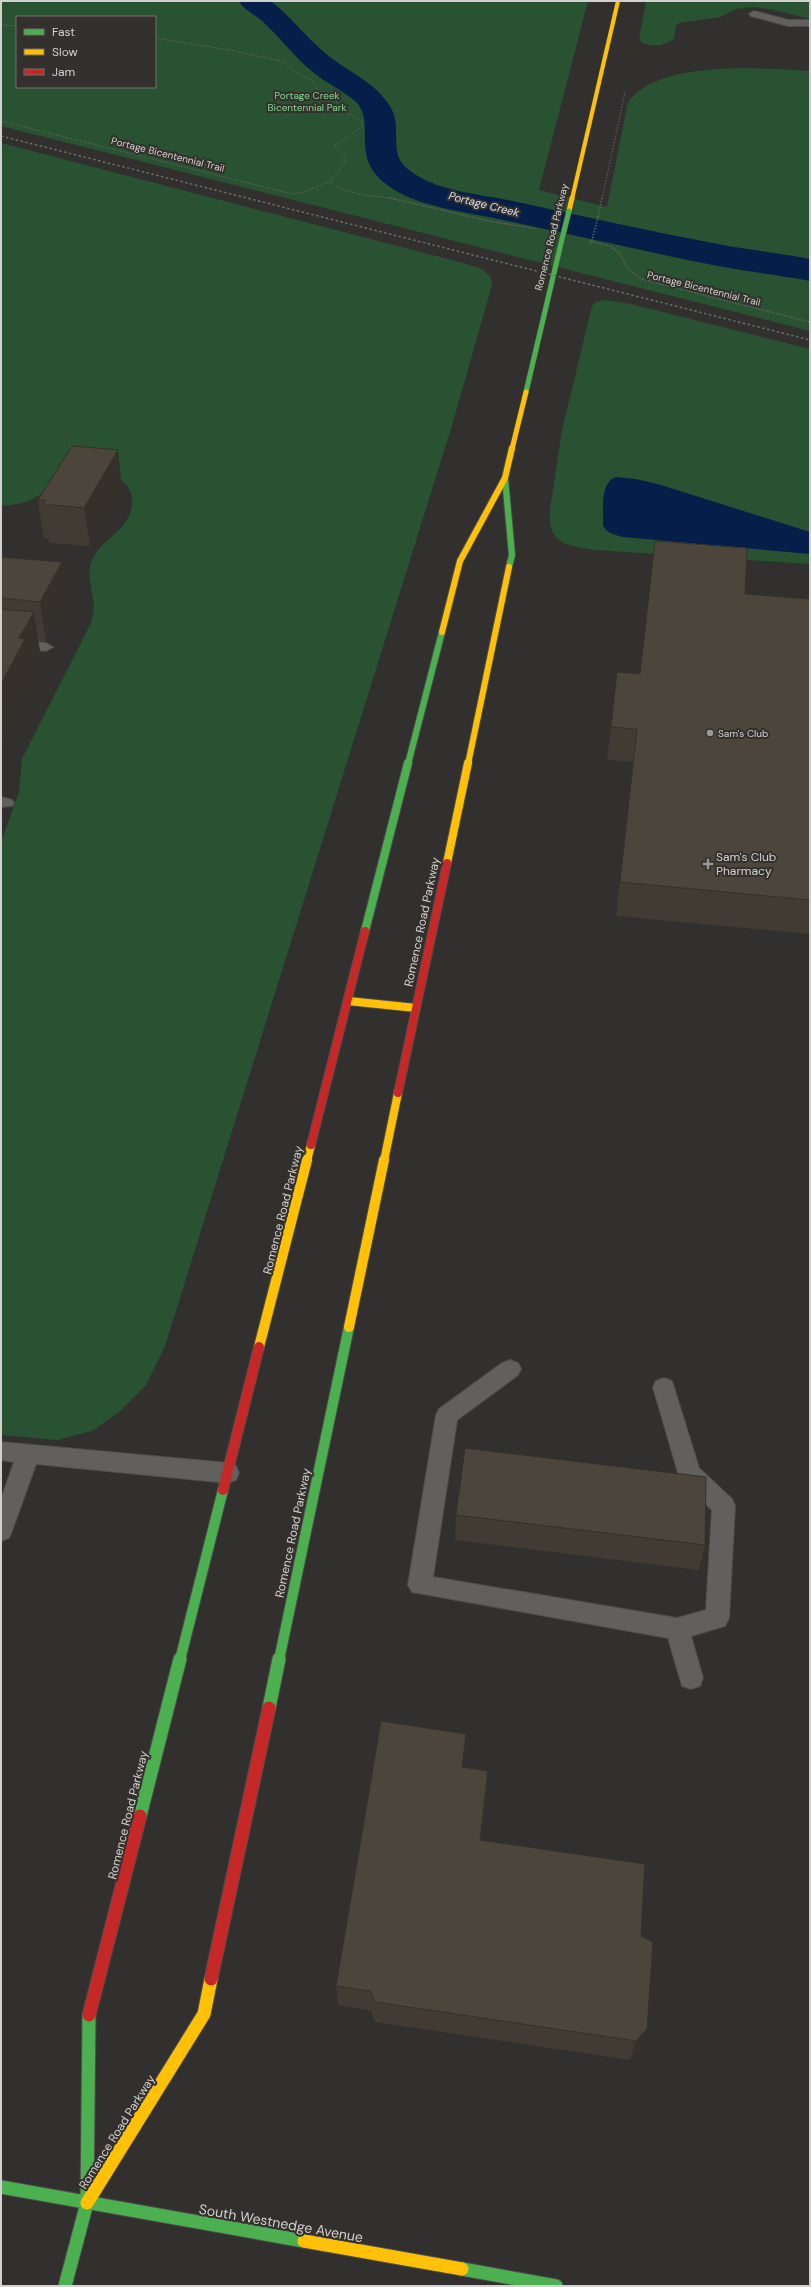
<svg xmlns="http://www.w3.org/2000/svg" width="811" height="2287" font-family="'DM Sans',sans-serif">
  <rect width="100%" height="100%" fill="#32302e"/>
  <path fill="#285231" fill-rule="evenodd" d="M1,1H588L539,190L607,207L628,102C659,59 762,68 810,71V331L1,126ZM17,17H155V87H17Z
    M646,1H810V19L769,9L753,7L736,9L720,17L679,23L676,25L674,39C665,46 653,47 642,43L639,38Z
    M1,143L467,264L482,269L491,277L492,285L453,422L165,1346L146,1385L119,1412L92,1431L57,1440L1,1435V842L19,792L22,759L91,623C92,617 94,611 94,605C92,590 87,577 91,563C97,543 121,534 129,516C137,498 130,479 110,478C100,478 57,488 47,491C40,494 35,499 28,501C19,504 11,505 1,506Z
    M605,300L631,304L810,349V564L596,550C567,546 547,544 550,510L562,430L592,306L596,302Z"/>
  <path fill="#061f4a" d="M616,477L636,479L661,485L810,532V554L623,537C616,535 605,533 603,525C604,510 599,483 616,477Z"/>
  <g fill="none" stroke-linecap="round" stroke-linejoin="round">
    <path fill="#061f4a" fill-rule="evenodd" d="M239,1L272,2C291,17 306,37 325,53C348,72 376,82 391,108C403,129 387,154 409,170C437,192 480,194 513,201C581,216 649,231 718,244C748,250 779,253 810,259V281C780,275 749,272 718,266C646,252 575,235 503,220C468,212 414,207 386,184C348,155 378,123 355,101C342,90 326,83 313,72C294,57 280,37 262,21C254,14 244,10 239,1Z"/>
    <defs>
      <path id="lane" d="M1,638L46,643L53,647L46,651L1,646Z
        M1,797L12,800L14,803L12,806L1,807Z
        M510,1360L518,1363L521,1369L518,1375L457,1420L433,1577L677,1618L706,1610L712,1510L681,1480L678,1473L653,1387L656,1381L664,1378L672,1381L699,1468L732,1499L735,1506L729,1618L725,1626L691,1636L703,1678L700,1686L691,1689L682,1686L668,1638L412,1592L408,1585L436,1415L439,1409L502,1363Z
        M1,1442L228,1463L236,1466L239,1473L236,1480L228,1483L36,1464L12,1531L9,1538L1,1541V1499L14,1462L1,1460Z"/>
      <path id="street" d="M754,11L788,20H810V26H788L751,16L749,14Z"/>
      <path id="fast-far4" d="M526,392L562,239"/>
      <path id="fast-far3" d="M505,478L512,555L509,567
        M408,764L442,632"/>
      <path id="fast-far2" d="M365,931L408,763"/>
      <path id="fast-far1" d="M180,1660L223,1490
        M279,1660L349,1327"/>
      <path id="fast" d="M269,1708L279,1659
        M140,1816L180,1659
        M1,2187L304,2241
        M462,2269L556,2286
        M65,2286L87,2203L89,2015"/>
      <path id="slow-far5" d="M572,199L618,1"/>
      <path id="slow-far4" d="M569,211L572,198
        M512,449L526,392"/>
      <path id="slow-far3" d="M442,632L460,561L505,478L512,448
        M468,764L509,567"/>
      <path id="slow-far2" d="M447,863L468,763
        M348,1001L416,1008
        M307,1161L311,1145
        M384,1161L398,1093"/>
      <path id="slow-far1" d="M349,1327L384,1160
        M259,1347L307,1160"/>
      <path id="slow" d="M87,2203L204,2014L211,1979
        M304,2241L462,2269"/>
      <path id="jam-far2" d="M398,1093L447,863
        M311,1145L365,931"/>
      <path id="jam-far1" d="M223,1490L259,1347"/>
      <path id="jam" d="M211,1979L269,1708
        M89,2015L140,1816"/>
    </defs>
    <use href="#lane" stroke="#4e4d4b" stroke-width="2"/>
    <use href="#street" stroke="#4e4d4b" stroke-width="2"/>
    <use href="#fast-far4" stroke="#4e4d4b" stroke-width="6"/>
    <use href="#fast-far3" stroke="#4e4d4b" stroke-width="8"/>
    <use href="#fast-far2" stroke="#4e4d4b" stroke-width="10"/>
    <use href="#fast-far1" stroke="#4e4d4b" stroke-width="12"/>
    <use href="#fast" stroke="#4e4d4b" stroke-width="15"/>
    <use href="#slow-far5" stroke="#4e4d4b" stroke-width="5"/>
    <use href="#slow-far4" stroke="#4e4d4b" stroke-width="6"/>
    <use href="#slow-far3" stroke="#4e4d4b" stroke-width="8"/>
    <use href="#slow-far2" stroke="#4e4d4b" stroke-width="10"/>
    <use href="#slow-far1" stroke="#4e4d4b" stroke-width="12"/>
    <use href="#slow" stroke="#4e4d4b" stroke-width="15"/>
    <use href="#jam-far2" stroke="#4e4d4b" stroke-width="10"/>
    <use href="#jam-far1" stroke="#4e4d4b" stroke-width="12"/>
    <use href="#jam" stroke="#4e4d4b" stroke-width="15"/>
    <path stroke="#636261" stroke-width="1" stroke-dasharray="1.5 1.5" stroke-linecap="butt" d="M1,25L17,26
      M155,38L230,50L284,62L295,72L313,81L318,91L335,99L341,110L362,121V127L334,146L345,156L346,161L331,181C338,195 381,196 396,199
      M1,121L292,194L304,192L331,181
      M602,199L625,92"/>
    <path stroke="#636261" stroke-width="1.5" stroke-dasharray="1.5 1.5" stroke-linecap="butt" d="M390,198L489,221L537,229
      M598,217L602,198
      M589,241L609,246L619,252L628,269L641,279L810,322"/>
    <use href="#lane" fill="#62605f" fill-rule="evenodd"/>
    <use href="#street" fill="#62605f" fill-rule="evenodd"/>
    <use href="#fast-far4" stroke="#4caf50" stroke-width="5"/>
    <use href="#fast-far3" stroke="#4caf50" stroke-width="6"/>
    <use href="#fast-far2" stroke="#4caf50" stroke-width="8"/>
    <use href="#fast-far1" stroke="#4caf50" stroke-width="10"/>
    <use href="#fast" stroke="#4caf50" stroke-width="13"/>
    <use href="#slow-far5" stroke="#ffc107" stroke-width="4"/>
    <use href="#slow-far4" stroke="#ffc107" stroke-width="5"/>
    <use href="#slow-far3" stroke="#ffc107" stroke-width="6"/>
    <use href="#slow-far2" stroke="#ffc107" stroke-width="8"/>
    <use href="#slow-far1" stroke="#ffc107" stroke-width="10"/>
    <use href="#slow" stroke="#ffc107" stroke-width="13"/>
    <use href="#jam-far2" stroke="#c62828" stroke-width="8"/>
    <use href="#jam-far1" stroke="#c62828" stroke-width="10"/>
    <use href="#jam" stroke="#c62828" stroke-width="13"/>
    <path stroke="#6e6c6b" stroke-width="1.5" stroke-dasharray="2.5 2.5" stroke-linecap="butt" d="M1,136L810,340"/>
    <defs>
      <path id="fast-bridge" d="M562,239L569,211"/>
    </defs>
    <use href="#fast-bridge" stroke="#4e4d4b" stroke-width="6" stroke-linecap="butt"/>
    <path stroke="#636261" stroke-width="1.5" stroke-dasharray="1.5 1.5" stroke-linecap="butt" d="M591,244L598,217"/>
    <use href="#fast-bridge" stroke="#4caf50" stroke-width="5"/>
  </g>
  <path fill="#413b34" d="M122,487L90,546L49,543V538H44L38,500Z
    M1,557L62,562L68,601L46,642L38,641L40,652L31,669L32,678L1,739Z
    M745,594L810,599V934L616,916L633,762L607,760L611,727Z
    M456,1515L705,1545L699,1570L455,1540Z
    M466,1734L463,1767L488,1771L486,1793L481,1840L641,1936V2047L630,2060L375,2022L371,2011L338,2005L336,1986Z"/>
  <path fill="#35302a" d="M118,450L122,487L90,546L84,508Z
    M62,562L68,601L46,642L40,602Z
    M34,612L40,652L31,669L32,678L1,739V684L19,638Z
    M466,1734L464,1757L460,1789L462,1767Z
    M488,1771L486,1793L478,1861L480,1840Z
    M647,2029L641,2047L630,2060L636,2041Z"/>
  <path fill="#4c453c" stroke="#35302a" d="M72,446L118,450L84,508L43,504L46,500H38Z
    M655,541L747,548L745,594L810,599V900L620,882L637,729L611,727L617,672L640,674Z
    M1,557L62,562L40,602L1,598Z
    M1,609L34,612L19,638L25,639L1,684Z
    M465,1448L706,1477L705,1545L456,1515Z
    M381,1721L466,1734L462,1767L488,1771L480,1840L645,1864L641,1936L653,1942L647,2029L636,2041L375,2002L370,1991L336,1986Z"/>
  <g fill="#9b9997" stroke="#33302d" stroke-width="1.5">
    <circle cx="710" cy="733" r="4"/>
    <path d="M706 858h4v4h4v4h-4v4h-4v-4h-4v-4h4z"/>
  </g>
  <g text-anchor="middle" stroke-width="4" stroke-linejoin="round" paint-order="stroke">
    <g font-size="10" fill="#83d591" stroke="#33302d">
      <text x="307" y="99">Portage Creek<tspan x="307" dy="12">Bicentennial Park</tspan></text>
    </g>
    <g font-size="10" fill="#d3d1cf" stroke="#33302d">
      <text transform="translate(168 154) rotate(14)" y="4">Portage Bicentennial Trail</text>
      <text transform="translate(551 237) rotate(-76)" y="4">Romence Road Parkway</text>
      <text transform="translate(704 288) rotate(14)" y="4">Portage Bicentennial Trail</text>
    </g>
    <g font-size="10" fill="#d3d1cf" stroke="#33302d" text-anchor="start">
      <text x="718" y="737">Sam's Club</text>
    </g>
    <g font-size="11" font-style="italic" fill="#d9e3f3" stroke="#33302d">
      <text transform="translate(484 204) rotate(14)" y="4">Portage Creek</text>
    </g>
    <g font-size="12" fill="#d3d1cf" stroke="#33302d" text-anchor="start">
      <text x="716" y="861">Sam's Club<tspan x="716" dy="14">Pharmacy</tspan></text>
    </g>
    <g font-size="12" fill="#d3d1cf" stroke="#33302d">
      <text transform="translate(422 922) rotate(-78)" y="4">Romence Road Parkway</text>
      <text transform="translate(283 1210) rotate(-76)" y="4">Romence Road Parkway</text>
      <text transform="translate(293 1533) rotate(-78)" y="4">Romence Road Parkway</text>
      <text transform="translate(128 1815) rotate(-76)" y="4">Romence Road Parkway</text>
      <text transform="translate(117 2132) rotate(-58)" y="4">Romence Road Parkway</text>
    </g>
    <g font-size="14" fill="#d3d1cf" stroke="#33302d">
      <text transform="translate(281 2223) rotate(10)" y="5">South Westnedge Avenue</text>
    </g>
  </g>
  <rect width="811" height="2287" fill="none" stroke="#d3d1cf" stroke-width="4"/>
  <rect x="16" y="16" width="140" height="72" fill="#33302d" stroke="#73706e"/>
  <rect x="24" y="29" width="20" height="6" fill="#4caf50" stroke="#73706e"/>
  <text x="52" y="36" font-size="12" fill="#d3d1cf">Fast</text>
  <rect x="24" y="49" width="20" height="6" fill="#ffc107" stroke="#73706e"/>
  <text x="52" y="56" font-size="12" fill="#d3d1cf">Slow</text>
  <rect x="24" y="69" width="20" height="6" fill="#c62828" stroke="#73706e"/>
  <text x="52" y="76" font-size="12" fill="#d3d1cf">Jam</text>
</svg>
